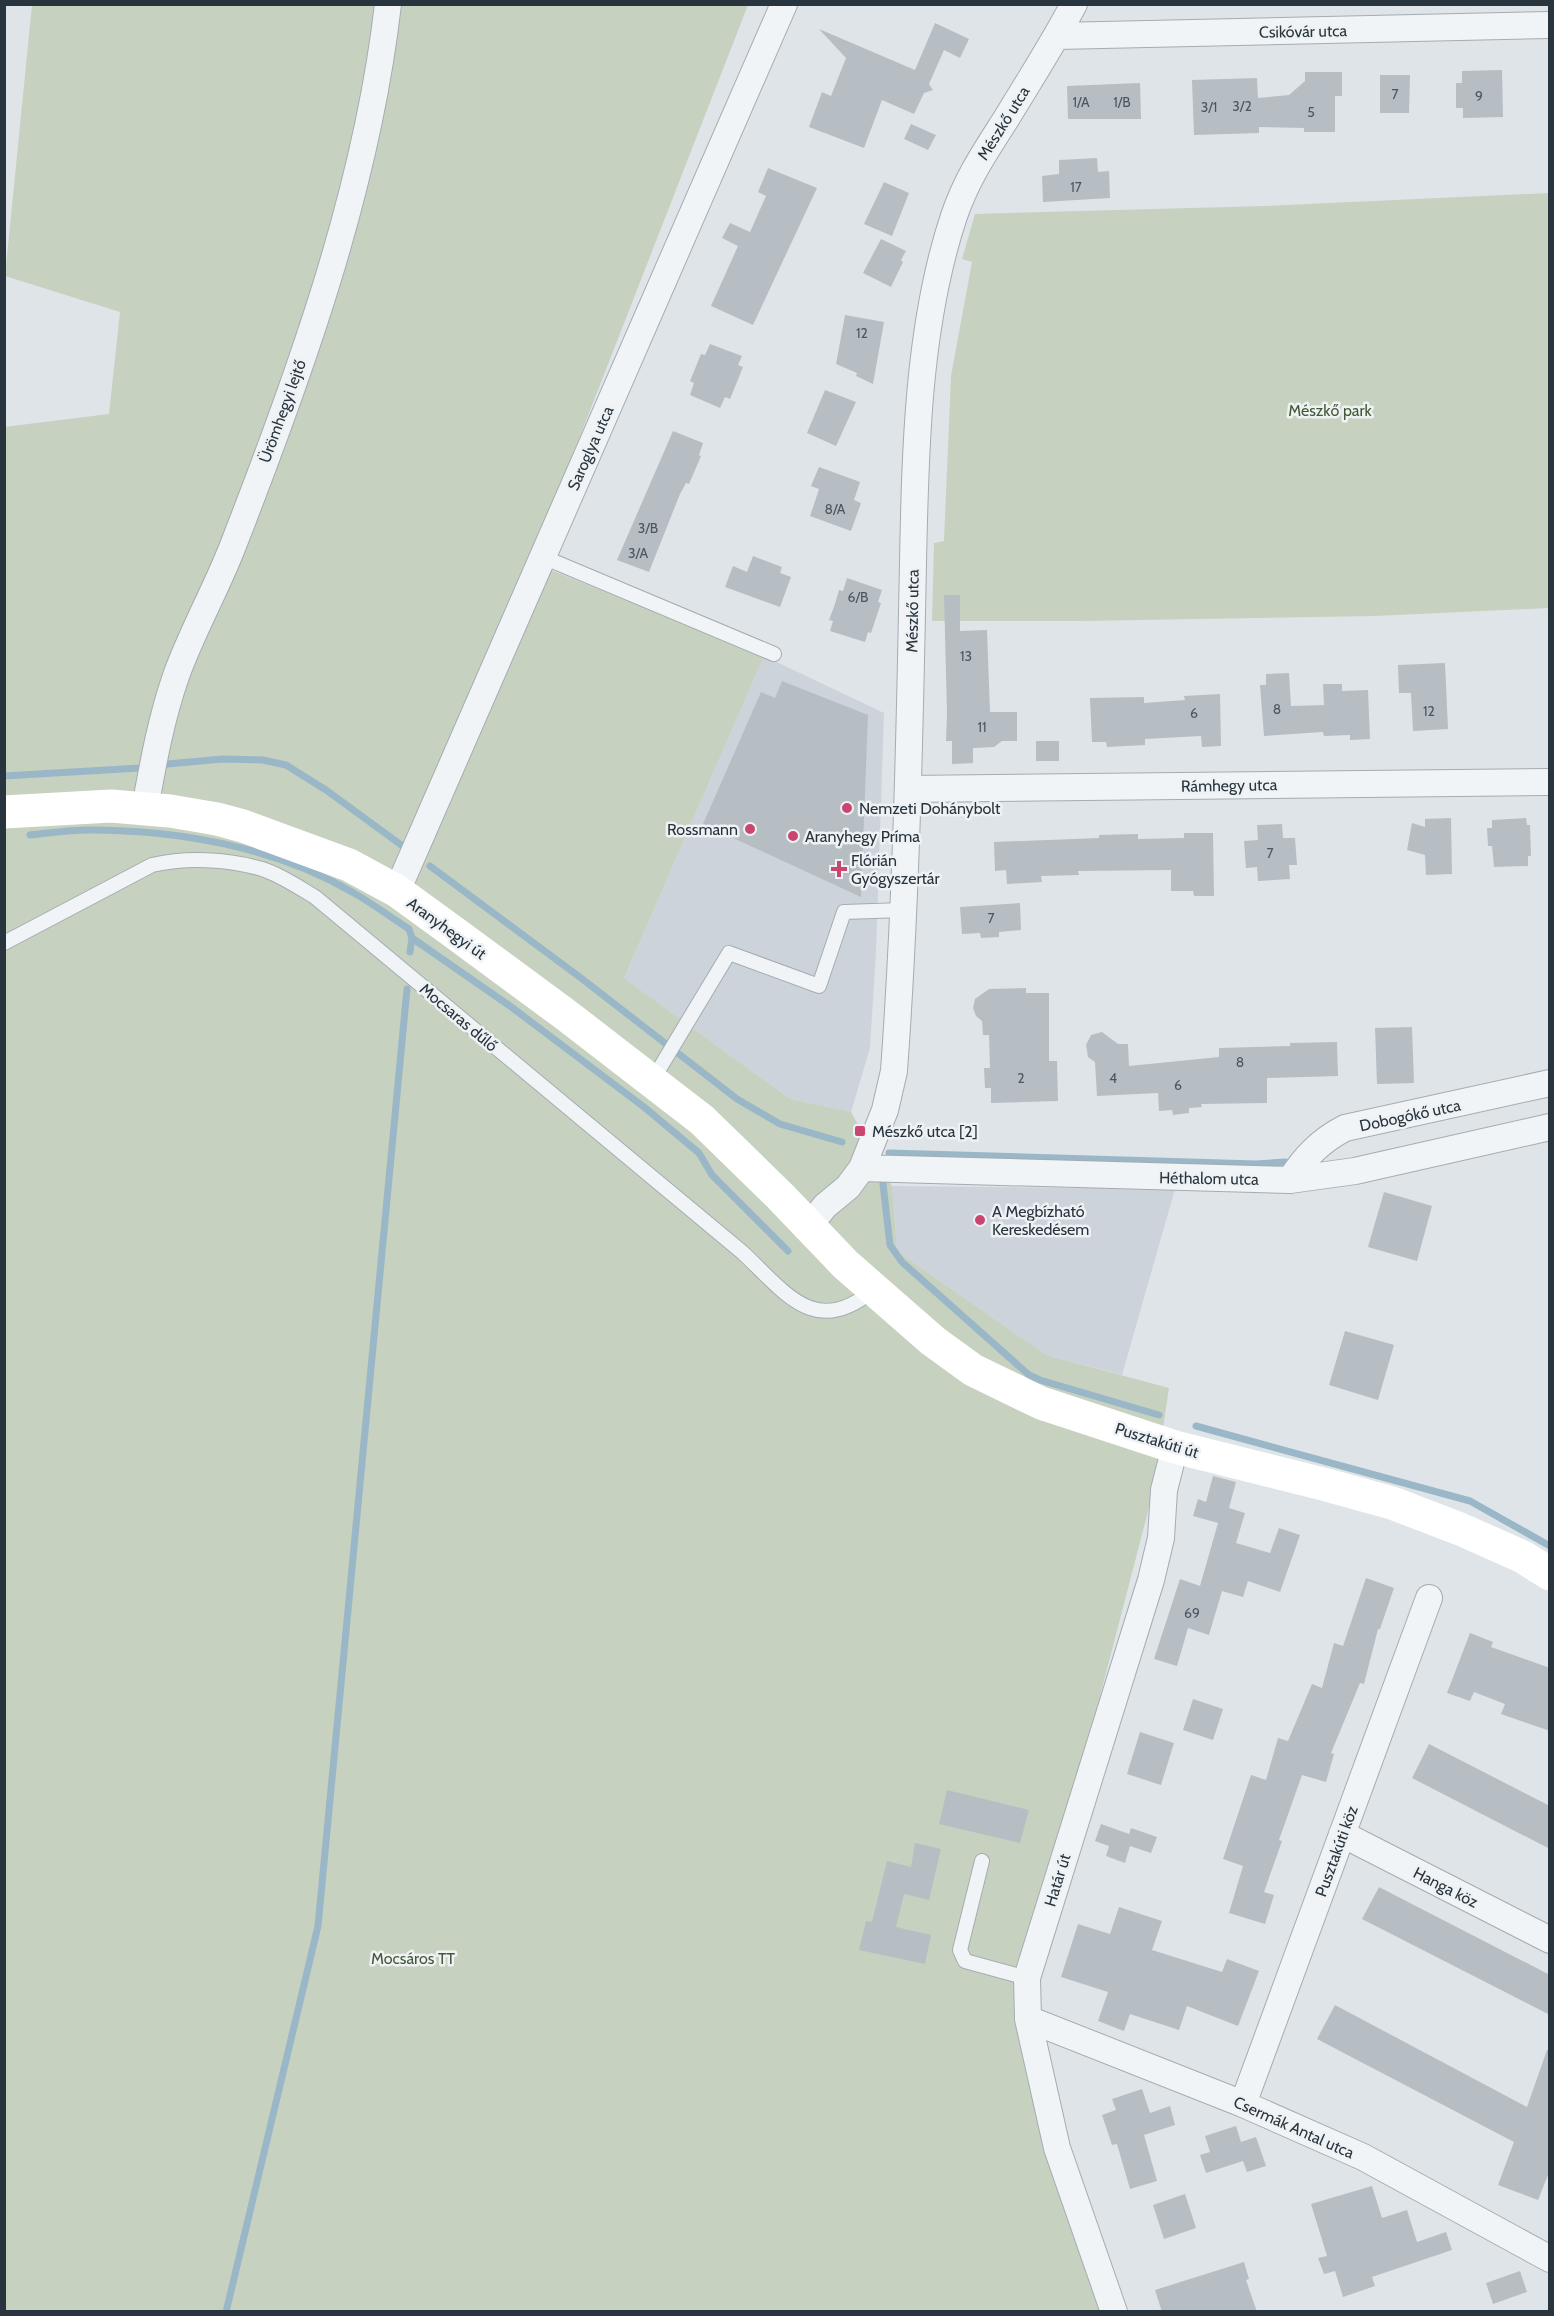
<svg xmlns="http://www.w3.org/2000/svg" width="1554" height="2316" font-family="Cabin,sans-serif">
  <rect width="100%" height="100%" fill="#dfe4e8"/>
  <path fill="#cdd3da" d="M764,656L884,713L876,951L870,1048L851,1112L790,1099L624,978Z
    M892,1186L1175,1189L1122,1375L1046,1355L897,1251Z"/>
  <path fill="#c7d1c0" d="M32,5H748L531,562L764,656L624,978L790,1099L851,1112L892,1186L897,1251L1046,1355L1169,1388L1155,1482L1146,1519L1098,1704L1014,1979L1022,2055L1046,2152L1099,2311H5L4,427L109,414L120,312L5,276Z
    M1549,193V608L1375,616L1081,621H932L934,543L944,541L951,376L972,262L962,259L975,214L1265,206Z"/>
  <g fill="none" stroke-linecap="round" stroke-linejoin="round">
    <path stroke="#9ab7c7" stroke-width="7" d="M167,764L223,759L263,760L286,765L326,790L404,847
      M4,776L140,768
      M30,835C50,833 70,830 89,830C178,830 275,847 352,892C372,903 390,917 409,929L412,938L410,952
      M430,866L581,978L737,1099L780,1124L842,1142
      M412,938L510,1006L644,1107L699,1153L712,1175L788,1251
      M889,1153L1256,1164L1285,1162
      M883,1184L890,1245L902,1262L1029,1375L1040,1380L1159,1415
      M1196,1426L1470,1501L1550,1546
      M226,2312L318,1926L407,989"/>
  </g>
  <path fill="#b6bec4" d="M935,23L969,39L960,58L944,50L929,84L933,90L924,93L914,114L882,100L864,148L809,127L822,92L831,96L846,58L819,29L915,70Z
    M1502,70L1503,117L1463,118V108H1456V83H1462V71Z
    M1305,72H1342V96H1335V132H1304V128L1259,127V133L1194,135L1192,80L1257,78L1258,98L1289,95L1305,81Z
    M1380,75H1410L1409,113H1380Z
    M1140,83L1141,119H1068L1067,86Z
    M911,124L936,135L928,150L904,139Z
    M1097,158L1098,172L1109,171L1110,198L1043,202L1042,176L1059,174V160Z
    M768,168L817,188L753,325L711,306L738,246L722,238L730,223L750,232L766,196L758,192Z
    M884,182L909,193L892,236L864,224Z
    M881,239L906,251L901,260L903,262L891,287L863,273Z
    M845,315L884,322L873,384L856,376L857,373L836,364Z
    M710,344L742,356L738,365L743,367L730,399L725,397L720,408L690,395L694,383L690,381L701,354L705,355Z
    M825,390L856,402L836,446L807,433Z
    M673,431L703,443L699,455L701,456L689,484L686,483L680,494L649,572L617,560Z
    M819,467L860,482L854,500L861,503L851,531L810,516L819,489L811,486Z
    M753,556L782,567L780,573L791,577L780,607L725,587L733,566L747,572Z
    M847,578L882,590L878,602L881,603L871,633L868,632L865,642L830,631L833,621L829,620L835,604L839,590L843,591Z
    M944,595H960V631L987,630L990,712H1017V741H1002L994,747L973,748V763L952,764V741H946L947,713Z
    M1445,663L1448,729L1413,731L1411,693H1399L1398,665Z
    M1289,673L1291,706L1324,705L1323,684H1342V691L1368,690L1370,739L1350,740V735L1324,736L1323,732L1264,736L1260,685H1266V674Z
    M782,681L868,715L861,897L703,824L761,692L775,698Z
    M1220,694L1221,746L1202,747L1201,736L1145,739V745L1107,747L1106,742H1092L1090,698L1144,697V703L1185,700L1184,696Z
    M1036,741H1059V761H1036Z
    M1451,818L1452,874L1426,875L1425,855L1407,850L1412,823L1425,827V819Z
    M1526,818L1527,825H1530L1531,856H1528V866L1494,867L1492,846H1488L1487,828H1492V820Z
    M1282,824L1283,838H1295L1297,865H1289L1290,879L1258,881L1257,867L1246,868L1244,841L1258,840L1257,825Z
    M1184,833H1213L1214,896H1194L1193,891H1171V870L1078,871L1079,875L1041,876L1042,882L1007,884L1006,870L995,871L994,842L1099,838V835L1138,834V839L1184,838Z
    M1020,903L1021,930L999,932V937L981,938L980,933L962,934L960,907Z
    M1026,988V993H1049V1061H1057L1058,1101L991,1103V1088H985L984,1068H990L989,1035H983L982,1021L976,1016L973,1008L975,999L989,989Z
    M1412,1027L1414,1083L1377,1084L1375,1028Z
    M1102,1032L1118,1044H1128L1129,1066L1219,1057V1048L1290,1046V1043L1337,1042L1338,1076L1267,1078V1103L1201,1104L1202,1107L1189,1108V1113L1173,1115L1172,1110L1159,1111L1158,1093L1097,1096L1095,1062L1088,1057L1086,1045L1091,1035Z
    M1384,1192L1432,1206L1417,1261L1368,1247Z
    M1345,1331L1394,1345L1378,1400L1329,1385Z
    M1213,1476L1236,1482L1229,1508L1245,1513L1236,1543L1270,1553L1279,1528L1300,1535L1280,1592L1248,1581L1243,1597L1222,1591L1209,1635L1188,1628L1177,1666L1154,1659L1180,1579L1200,1586L1218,1523L1193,1516L1198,1499L1206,1502Z
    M1366,1578L1394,1588L1380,1629H1378L1364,1684L1360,1683L1331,1753L1334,1754L1326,1782L1302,1775L1279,1840L1282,1841L1264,1892L1274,1895L1265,1924L1229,1913L1243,1866L1223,1859L1251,1775L1266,1780L1278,1738L1288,1741L1312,1684L1322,1688L1334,1643L1343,1646Z
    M1470,1633L1493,1642L1491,1647L1550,1668V1731L1501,1714L1505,1704L1474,1692L1470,1701L1447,1693Z
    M1193,1699L1223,1709L1213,1740L1183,1730Z
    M1140,1732L1174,1743L1161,1785L1127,1774Z
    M1429,1744L1550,1806V1849L1412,1778Z
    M947,1790L1029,1810L1020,1843L939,1824Z
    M1101,1824L1129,1834L1131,1828L1157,1837L1151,1853L1130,1846L1125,1863L1106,1856L1109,1846L1095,1841Z
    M915,1843L941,1849L929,1900L904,1894L896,1927L931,1935L925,1964L859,1950L866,1921L872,1922L887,1861L911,1867Z
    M1379,1887L1550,1975V2015L1362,1919Z
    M1119,1907L1162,1921L1152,1950L1222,1972L1227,1959L1259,1971L1238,2026L1187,2006L1179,2030L1130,2014L1124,2031L1098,2021L1108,1992L1061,1977L1078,1924L1110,1934Z
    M1335,2005L1527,2107L1547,2050H1550V2170L1538,2200L1498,2185L1514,2142L1317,2039Z
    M1142,2089L1150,2113L1170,2106L1175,2125L1144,2135L1157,2181L1130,2189L1117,2144L1112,2145L1102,2115L1116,2110L1112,2099Z
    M1236,2126L1241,2142L1256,2137L1266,2166L1247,2172L1243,2161L1206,2173L1200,2155L1210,2152L1205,2136Z
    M1372,2186L1382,2218L1407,2210L1417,2242L1446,2232L1452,2250L1372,2277L1375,2286L1343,2297L1335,2271L1324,2274L1318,2258L1327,2256L1311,2204Z
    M1185,2194L1196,2228L1164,2239L1153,2205Z
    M1244,2262L1249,2279L1246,2280L1257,2312H1162L1155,2290Z
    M1520,2271L1527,2292L1493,2304L1486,2283Z"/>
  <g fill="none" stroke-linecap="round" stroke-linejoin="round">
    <defs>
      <path id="lane" d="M543,557L774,654
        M4,943L152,865C187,857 227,859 262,869C281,875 298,887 315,897L742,1252C785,1292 815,1339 873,1290
        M652,1081L729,953L819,986L844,912L903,910
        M982,1861L960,1950L965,1961L1027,1978"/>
      <path id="street" d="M1057,36L1550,25
        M908,789L1550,782
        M145,808C153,764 161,719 176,676C192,631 217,588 234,543C301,371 367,188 388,4
        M397,891L784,4
        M862,1168L1290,1180L1355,1171L1550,1127
        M1290,1180C1305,1157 1320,1141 1345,1128L1550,1083
        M809,1226L825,1206L848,1187L862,1168L885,1110L894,1071C905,919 909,765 912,612C915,483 913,339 954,216C967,178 985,152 1006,119C1029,81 1053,44 1074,4
        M1342,1834L1550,1940
        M1028,2019L1243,2104L1363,2157L1550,2259
        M1243,2104L1429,1598
        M1114,2312L1057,2148L1028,2019L1027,1978L1151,1580L1161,1538L1164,1490L1175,1447"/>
    </defs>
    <use href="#lane" stroke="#a4acb2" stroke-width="16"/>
    <use href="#street" stroke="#a4acb2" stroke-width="28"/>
    <use href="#lane" stroke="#f1f4f6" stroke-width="14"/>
    <use href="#street" stroke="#f1f4f6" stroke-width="26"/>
    <path stroke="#fff" stroke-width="33" d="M4,812L111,806L170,811L217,819L243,826L349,865L397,891L452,931L566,1015L702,1120L780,1196L845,1264L933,1341L973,1370L1041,1403L1175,1447L1327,1485L1392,1503L1460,1529L1523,1557L1550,1574"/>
  </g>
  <g fill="#ca4670" stroke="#eef2f5" stroke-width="2">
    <circle cx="847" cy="808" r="6"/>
    <circle cx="750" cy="829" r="6"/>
    <circle cx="793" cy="836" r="6"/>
    <path d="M836 860h6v6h6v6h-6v6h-6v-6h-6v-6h6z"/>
    <rect x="854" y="1125" width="12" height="12" rx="3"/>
    <circle cx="980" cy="1220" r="6"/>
  </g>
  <g text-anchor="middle" stroke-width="5" stroke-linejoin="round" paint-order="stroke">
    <g font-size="14" fill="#4c5660">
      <text x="1395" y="99">7</text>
      <text x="1479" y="101">9</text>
      <text x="1081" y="107">1/A</text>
      <text x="1122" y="107">1/B</text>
      <text x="1242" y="111">3/2</text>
      <text x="1209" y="112">3/1</text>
      <text x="1311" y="117">5</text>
      <text x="1076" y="192">17</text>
      <text x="862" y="338">12</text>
      <text x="835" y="514">8/A</text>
      <text x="648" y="533">3/B</text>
      <text x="638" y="558">3/A</text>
      <text x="858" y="602">6/B</text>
      <text x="966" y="661">13</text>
      <text x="1277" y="714">8</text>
      <text x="1429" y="716">12</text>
      <text x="1194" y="718">6</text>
      <text x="982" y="732">11</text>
      <text x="1270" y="858">7</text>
      <text x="991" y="923">7</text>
      <text x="1240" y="1067">8</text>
      <text x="1021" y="1083">2</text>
      <text x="1113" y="1083">4</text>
      <text x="1178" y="1090">6</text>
      <text x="1192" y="1618">69</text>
    </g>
    <g font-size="16" fill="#28343e" stroke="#eef2f5">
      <text transform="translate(1303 31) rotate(-1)" y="6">Csikóvár utca</text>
      <text transform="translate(1003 123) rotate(-58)" y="6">Mészkő utca</text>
      <text transform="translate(282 411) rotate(-70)" y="6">Ürömhegyi lejtő</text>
      <text transform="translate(590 448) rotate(-66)" y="6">Saroglya utca</text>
      <text transform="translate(912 611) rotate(-89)" y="6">Mészkő utca</text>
      <text transform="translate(1229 785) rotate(-1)" y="6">Rámhegy utca</text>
      <text transform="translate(447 928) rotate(36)" y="6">Aranyhegyi út</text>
      <text transform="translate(459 1017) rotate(40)" y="6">Mocsaras dűlő</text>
      <text transform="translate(1410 1115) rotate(-12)" y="6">Dobogókő utca</text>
      <text transform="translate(1209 1178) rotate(1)" y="6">Héthalom utca</text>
      <text transform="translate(1157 1440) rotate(17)" y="6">Pusztakúti út</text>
      <text transform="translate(1336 1851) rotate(-70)" y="6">Pusztakúti köz</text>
      <text transform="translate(1057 1880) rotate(-73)" y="6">Határ út</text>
      <text transform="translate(1446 1887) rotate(27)" y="6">Hanga köz</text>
      <text transform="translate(1294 2127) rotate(24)" y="6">Csermák Antal utca</text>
    </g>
    <g font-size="16" fill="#435a36" stroke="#eef2f5">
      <text x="1330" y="416">Mészkő park</text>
      <text x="413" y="1964">Mocsáros TT</text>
    </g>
    <g font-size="16" fill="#28343e" stroke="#eef2f5" text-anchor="start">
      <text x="859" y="814">Nemzeti Dohánybolt</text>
      <text x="738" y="835" text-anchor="end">Rossmann</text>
      <text x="805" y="842">Aranyhegy Príma</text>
      <text x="851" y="866">Flórián<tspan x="851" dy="18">Gyógyszertár</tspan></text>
      <text x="872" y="1137">Mészkő utca [2]</text>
      <text x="992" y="1217">A Megbízható<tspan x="992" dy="18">Kereskedésem</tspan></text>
    </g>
  </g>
  <rect width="1554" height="2316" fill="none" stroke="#28343e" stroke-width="12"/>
</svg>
